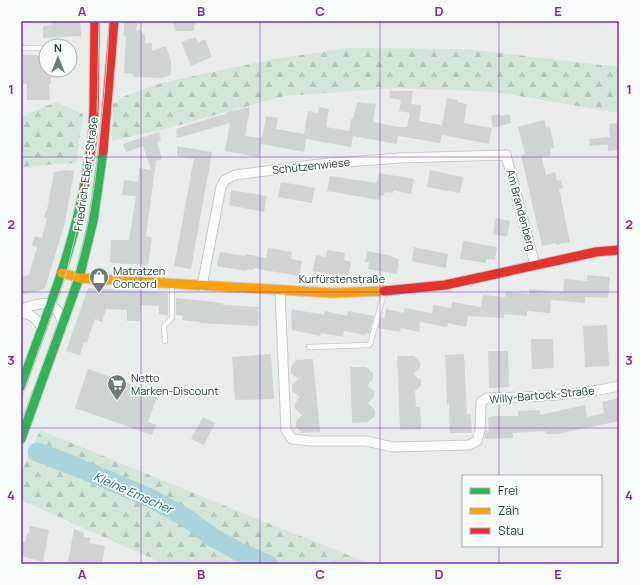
<svg xmlns="http://www.w3.org/2000/svg" width="640" height="585" font-family="Manrope,sans-serif">
  <defs>
    <pattern id="forest-firs" width="22" height="20" patternUnits="userSpaceOnUse"><rect width="22" height="20" fill="#d1e6d8"/><path d="M5 1l3.5 6h-7zM16 11l3.5 6h-7z" fill="#b3c6ba"/></pattern>
  </defs>
  <rect width="100%" height="100%" fill="#e8edeb"/>
  <path fill="url(#forest-firs)" d="M349,48L465,49L619,67V113L496,92L397,88L284,96L176,126L112,141L113,104L125,96L161,83L274,59Z
    M56,102L83,114L76,163L21,167V117Z
    M40,430L245,514L371,564H164L21,500V474Z"/>
  <g fill="none" stroke-linecap="round" stroke-linejoin="round">
    <path stroke="#a9d4db" stroke-width="19" d="M37,452L72,465L150,498L188,519L212,537L241,553L268,564"/>
  </g>
  <path fill="#cfd4d2" d="M51,21H80L81,36L43,38V26L52,25Z
    M124,21H137V30H141L145,36V43H152V51L166,46L171,61V75L162,78L133,77L134,74L124,73L126,36H124Z
    M172,21H195L194,31H176Z
    M196,37L198,43L205,39L212,57L191,66L181,42Z
    M23,55H46V70H49V76H51V84H49L50,100H27V84H23Z
    M390,91H413L411,104L421,105L419,121L442,125L447,98L458,100L457,102L467,104L464,123L492,128L489,144L442,135L440,143L398,136L397,144L353,136L351,147L306,139L304,152L261,144L259,157L225,151L230,123L177,138L176,129L221,115H226L227,112L250,107L245,136L262,138L266,116L278,118L276,129L304,134L308,111L318,113L319,107L329,109L326,127L349,131L351,119H353L357,102L376,104L373,122L399,127H407L410,113L399,111L401,100L389,98Z
    M500,114V116L509,114L511,123L493,128L491,116Z
    M545,120L546,128L550,127L554,148L550,149L551,155L542,157L546,175L555,172L557,181L561,180L563,188L559,189L570,242L557,245L556,243L542,246L521,155L525,154L518,127Z
    M619,123V150L608,151V145L590,146L589,139L610,137L609,124Z
    M159,132L161,140L157,142L162,159L156,161L146,236L152,237L148,265L110,263L111,240H129L130,234L136,196L122,195L124,180L138,182L139,168L151,170L143,146L126,152L123,144Z
    M177,146L212,152L191,269L174,266L194,159L177,156Z
    M66,170L74,171L65,223L45,288L42,290L21,295V277L29,275L37,247L32,245L35,236L42,238L47,218H44L46,210H47L54,172Z
    M430,170L463,177L460,193L427,187Z
    M379,173L414,179L411,194L393,190V193L385,192L384,196L380,195L379,200L327,191L330,176L377,183Z
    M281,182L315,188L312,203L278,197Z
    M231,190L267,196L264,212L229,205Z
    M496,218L510,221L507,237L493,234Z
    M463,241L497,247L495,260L487,259L486,263L460,259Z
    M414,247L448,254L446,268L412,261Z
    M268,248L292,252L291,259L302,261L299,276L253,268V270L247,269L246,271L217,266L220,252L245,256V254L266,258Z
    M327,250L345,253L344,260L351,262L348,277L313,271L316,255L326,257Z
    M367,251L392,256V257L399,259L397,274L368,269L369,262H365Z
    M587,275L610,277L608,298L585,297V303L551,300L550,313L527,311V316L504,314V318L468,316L466,327L448,323L447,327L420,322L419,332L401,328L400,332L378,328L381,317L384,318L386,309L404,313V308L432,313L433,305L451,308L452,302L481,307L483,295L505,297L506,292L529,294V289L563,292L564,279L587,281Z
    M88,288L168,293V315L159,314V306L141,305L140,321H127V310L106,309L102,322L95,319L87,342H84L80,355L66,351Z
    M176,298L223,303V305L259,307L258,326L200,323V322L182,320L183,316L176,315Z
    M292,309L324,315L325,311L347,316L348,311L374,316L369,334L365,333V335L344,331L343,337L321,333L320,336L292,330L291,315Z
    M607,325L609,366L585,367L583,326Z
    M531,339H553L554,368L532,369Z
    M488,351H508L509,387L489,388Z
    M271,354L274,399L235,400L232,357Z
    M464,354L467,414H470L471,419L472,433H450L449,404H447L445,355Z
    M397,356H414L420,362V368L413,374L421,380V385L415,391L416,407H420L421,429L400,430Z
    M313,359L320,432L303,433L296,427V422L302,415L295,409V403L300,397L292,391V385L298,379L291,373V367L296,360Z
    M350,367H366L373,373V379L367,386L374,391V397L368,403L375,410V416L368,422L352,423Z
    M88,369L158,394L148,422L156,425L152,435L75,408Z
    M619,398V421L557,434H546L545,431L513,433V438L484,439L486,431H489L488,417L493,416H518V411L540,410V415L585,405L587,417L604,413L602,402Z
    M203,417L215,423L204,445L191,439Z
    M30,526L49,530L43,562L21,556L23,542H25L27,533H29Z
    M74,529L84,533V537L91,538L89,543L105,546L102,564H79L68,562Z"/>
  <g fill="none" stroke-linecap="round" stroke-linejoin="round">
    <defs>
      <path id="lane" d="M21,48H46
        M165,341L164,326L172,318V284
        M309,347L369,345L370,344L384,293"/>
      <path id="street" d="M202,286L221,187L225,180L235,175L320,164L399,158L506,155L535,265
        M280,291L286,430L292,439L311,441H366L393,447L469,445L477,441L480,430L481,402L487,398C531,397 576,396 619,386
        M21,309C44,302 55,297 63,324
        M21,312C31,314 36,319 42,327"/>
      <path id="fast" d="M21,386C45,320 72,253 85,183
        M21,439L79,278L93,221L103,151"/>
      <path id="slow" d="M62,273L79,278L333,293L384,291"/>
      <path id="jam" d="M103,151L114,21
        M85,183L92,143L94,108L95,21
        M384,291L445,285L596,252L619,250"/>
    </defs>
    <use href="#lane" stroke="#c5cac8" stroke-width="6"/>
    <use href="#street" stroke="#c5cac8" stroke-width="11"/>
    <use href="#fast" stroke="#c3cbc8" stroke-width="11"/>
    <use href="#slow" stroke="#c3cbc8" stroke-width="11"/>
    <use href="#jam" stroke="#c3cbc8" stroke-width="11"/>
    <use href="#lane" stroke="#fcfcfc" stroke-width="4.5"/>
    <use href="#street" stroke="#fcfcfc" stroke-width="9"/>
    <use href="#fast" stroke="#30b455" stroke-width="9"/>
    <use href="#slow" stroke="#ff9f0a" stroke-width="9"/>
    <use href="#jam" stroke="#e5322d" stroke-width="9"/>
    <path stroke="#c9cdcc" stroke-width="1" d="M97,113L99,21
      M21,399L66,274L86,192L94,139
      M21,422C41,367 64,312 80,256C92,213 97,168 101,124C105,90 108,56 109,21"/>
  </g>
  <path fill="none" stroke="#7b2cbf" stroke-width="1" stroke-opacity="0.55" d="M141,21V564M260,21V564M380,21V564M499,21V476M21,157H619M21,292H619M21,428H619M499,546V564"/>
  <defs>
    <symbol id="shop-pin" viewBox="-11 -11 22 30"><path d="M0 17L-7.5 6A9.5 9.5 0 1 1 7.5 6Z" fill="#697e78" stroke="#f7fbf9"/><path d="M-5-2.5h2.3a2.7 3.5 0 0 1 5.4 0H5L5.5 6h-11ZM-1.5-2.5h3a1.5 2.3 0 0 0-3 0Z" fill="#fff"/></symbol>
    <symbol id="supermarket-pin" viewBox="-11 -11 22 30"><path d="M0 17L-7.5 6A9.5 9.5 0 1 1 7.5 6Z" fill="#697e78" stroke="#f7fbf9"/><path d="M-6-5.5h2.5l.6 2H6L4.5 2H-2.5L-4.4-4H-6ZM-1.5 3.2a1.3 1.3 0 1 0 .1 0ZM3 3.2a1.3 1.3 0 1 0 .1 0Z" fill="#fff"/></symbol>
  </defs>
  <g fill-rule="evenodd">
    <use href="#shop-pin" x="88" y="266" width="22" height="30"/>
    <use href="#supermarket-pin" x="106" y="373" width="22" height="30"/>
  </g>
  <g text-anchor="middle" stroke-width="3.5" stroke-linejoin="round" paint-order="stroke">
    <g font-size="11" fill="#24423a" stroke="#f7fbf9">
      <text transform="translate(311 166) rotate(-6)" y="4">Schützenwiese</text>
      <text transform="translate(86 174) rotate(-82)" y="4">Friedrich-Ebert-Straße</text>
      <text transform="translate(521 210) rotate(75)" y="4">Am Brandenberg</text>
      <text x="342" y="283">Kurfürstenstraße</text>
      <text transform="translate(542 395) rotate(-5)" y="4">Willy-Bartock-Straße</text>
    </g>
    <g font-size="11" fill="#24423a" stroke="#f7fbf9" text-anchor="start">
      <text x="113" y="275">Matratzen<tspan x="113" dy="13">Concord</tspan></text>
      <text x="131" y="382">Netto<tspan x="131" dy="13">Marken-Discount</tspan></text>
    </g>
    <g font-size="12" font-style="italic" fill="#1c6f80" stroke="#f7fbf9">
      <text transform="translate(133 493) rotate(24)" y="4">Kleine Emscher</text>
    </g>
  </g>
  <rect width="640" height="585" fill="none" stroke="#f7fbf9" stroke-width="44"/>
  <rect x="462" y="475" width="140" height="72" fill="#f7fbf9" stroke="#a3b1ad"/>
  <rect x="470" y="488" width="20" height="6" fill="#30b455" stroke="#a3b1ad"/>
  <text x="498" y="495" font-size="12" fill="#24423a">Frei</text>
  <rect x="470" y="508" width="20" height="6" fill="#ff9f0a" stroke="#a3b1ad"/>
  <text x="498" y="515" font-size="12" fill="#24423a">Zäh</text>
  <rect x="470" y="528" width="20" height="6" fill="#e5322d" stroke="#a3b1ad"/>
  <text x="498" y="535" font-size="12" fill="#24423a">Stau</text>
  <g transform="translate(58 58)"><circle r="19" fill="#f7fbf9" stroke="#a3b1ad"/>
  <path d="M0-3L7 15L0 10L-7 15Z" fill="#697e78"/>
  <text y="-6" font-size="11" font-weight="bold" text-anchor="middle" fill="#24423a">N</text>
  </g>
  <rect x="22" y="22" width="596" height="541" fill="none" stroke="#7b2cbf" stroke-width="1.5"/>
  <g font-size="13" text-anchor="middle" font-weight="bold" fill="#7b2cbf">
    <text x="82" y="16">A</text>
    <text x="201" y="16">B</text>
    <text x="320" y="16">C</text>
    <text x="439" y="16">D</text>
    <text x="558" y="16">E</text>
    <text x="11" y="94">1</text>
    <text x="629" y="94">1</text>
    <text x="11" y="229">2</text>
    <text x="629" y="229">2</text>
    <text x="11" y="365">3</text>
    <text x="629" y="365">3</text>
    <text x="11" y="500">4</text>
    <text x="629" y="500">4</text>
    <text x="82" y="579">A</text>
    <text x="201" y="579">B</text>
    <text x="320" y="579">C</text>
    <text x="439" y="579">D</text>
    <text x="558" y="579">E</text>
  </g>
</svg>
